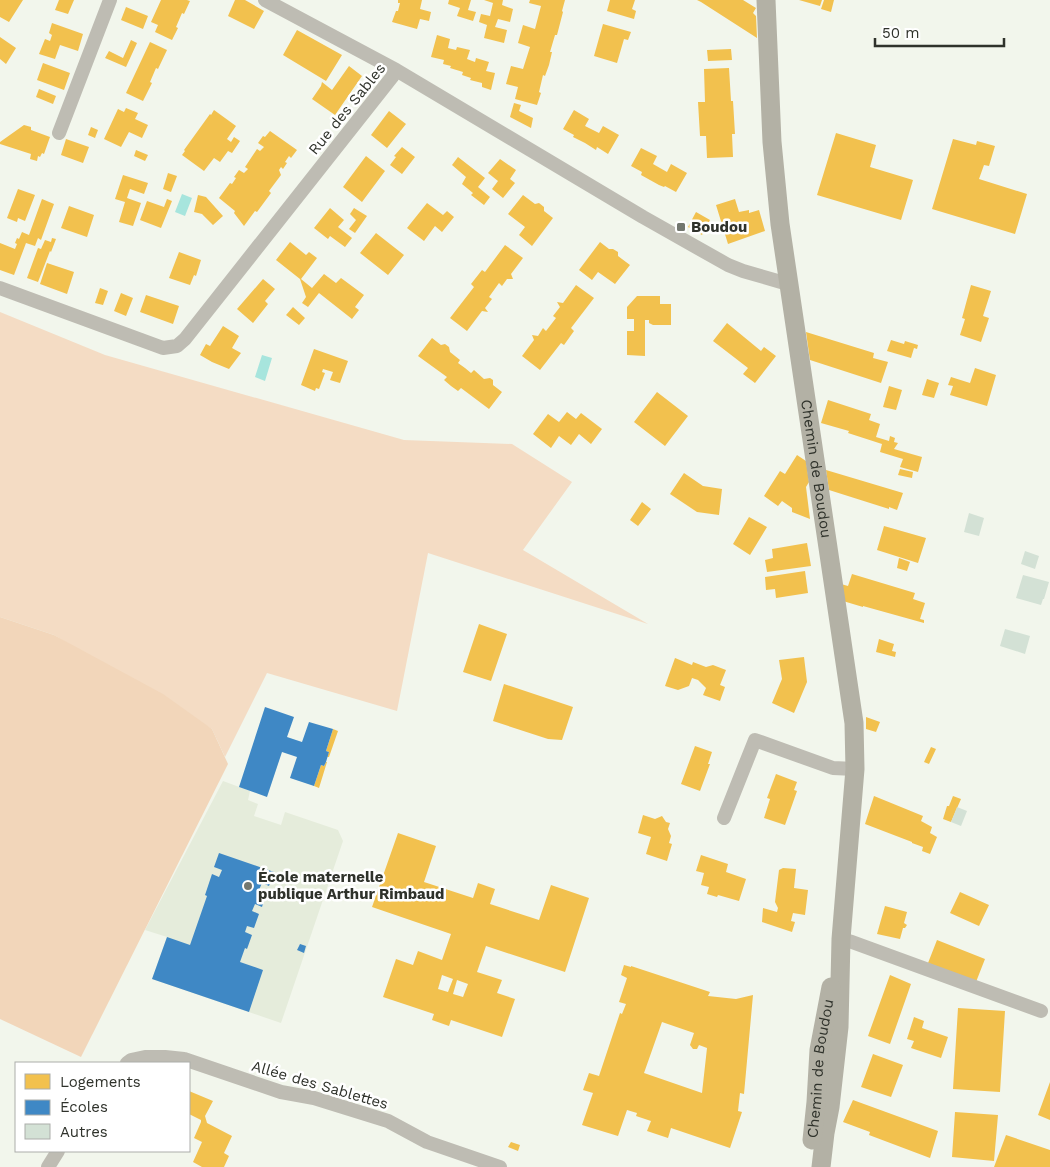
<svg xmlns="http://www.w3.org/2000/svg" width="1050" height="1167" font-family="'Work Sans',sans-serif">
  <rect width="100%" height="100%" fill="#f2f6ec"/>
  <path fill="#e5ecdb" d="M223,781L250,791L248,800L258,804L254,816L281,825L285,812L338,830L343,841L281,1023L152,979L167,937L145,930Z"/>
  <path fill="#f4dcc4" d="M0,312L105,355L404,440L512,444L572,482L523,550L648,624L428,553L397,711L267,673L225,757L212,729L54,635L0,617Z"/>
  <path fill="#f2d6ba" d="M0,617L54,635L163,694L212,729L228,764L81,1057L0,1019Z"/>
  <path fill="#a7e5dd" d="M182,194L192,198L185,216L175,212Z
    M262,355L272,358L265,381L255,377Z"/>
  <path fill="#f2c14e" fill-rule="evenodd" d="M0,0H23L9,22L0,17Z
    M59,0H74L68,14L55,10Z
    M161,0H187L190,1L184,14L182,13L176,27L178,28L172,40L155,32L158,25L151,22Z
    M235,0H245L264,11L254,29L228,16Z
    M398,0H422L420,9L431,12L429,21L420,19L417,29L392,22L396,11H398L400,3H398Z
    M449,0H471L468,10L476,12L473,21L457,16L460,8L448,4Z
    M484,0H503L502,5L513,9L510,22L498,19L495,27L507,30L504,43L484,38L487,25L479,22L481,14L490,16L493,3Z
    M530,0H565L562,11L563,12L557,35H555L550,52H552L549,65L545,76L543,75L539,92L541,93L537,105L515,99L518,87L506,84L511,66L523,69L530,47L518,43L523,25L535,29L541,6L529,3Z
    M610,0H635L632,9L636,11L634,19L607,11Z
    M697,0H743L756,8L753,13L756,16L757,38L701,2Z
    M799,0H822L820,6Z
    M824,0H834L831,12L821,9Z
    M126,7L148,16L143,29L121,20Z
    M52,23L83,34L78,51L60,45L55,59L39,54L45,39L50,41L52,35L49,33Z
    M603,24L631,32L628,40L624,39L617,63L594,56Z
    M297,30L342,55L326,81L283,55Z
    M437,35L450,39L448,48L456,50L457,47L470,50L467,59L475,62L476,58L489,62L486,71L495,73L491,90L482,87V83L470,80L471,78L462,75L463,72L450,68L451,66L443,64L444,60L431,57Z
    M0,37L16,48L6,64L0,59Z
    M131,40L137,43L126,67L105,58L109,51L123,58Z
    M150,42L167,50L158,69L156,68L150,82L152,83L143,101L126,93Z
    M731,49L732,60L708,61L707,50Z
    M43,63L70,73L64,90L37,80Z
    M349,66L362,76L335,115L312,99L321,86L322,82L332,90Z
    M729,68L731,101H733L735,134H732L733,157L707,158L706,136H700L698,102H705L704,69Z
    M39,89L56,96L53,104L36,97Z
    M514,103L521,105L519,111L533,118L531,128L510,117Z
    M126,108L138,113L135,119L148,125L142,138L129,132L121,147L104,139L118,109L124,112Z
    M214,110L236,126L227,139L231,142L234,137L240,141L232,153L228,151L220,162L214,158L204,171L182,155L185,151L184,150L210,114L211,115Z
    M574,110L589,119L585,126L599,133L603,126L619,135L608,154L597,147L596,150L585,143L573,137L574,135L563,129Z
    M389,111L406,124L387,148L371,135Z
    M24,125L31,127V130L50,137L44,154L42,153L40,157L38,156L37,161L30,159L31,154L0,144V142Z
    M91,127L98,130L95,138L88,135Z
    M270,131L297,150L291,158L289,156L285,162L287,163L283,169L281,167L279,170L281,175L269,191L271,193L257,212L255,211L244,226L234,213L235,211L219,198L230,183L232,184L236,178L234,177L239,170L244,173L248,169L245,167L257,149L260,151L264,147L258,143L263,136L265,137Z
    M836,133L876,145L870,167L913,180L901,220L817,195Z
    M66,139L89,147L83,163L61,155Z
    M953,139L976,145L977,141L995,146L989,166L984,165L979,179L1027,194L1015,234L932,209Z
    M402,147L415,157L402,174L390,165L396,157L394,156Z
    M641,148L657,156L653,164L667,172L671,164L687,173L676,192L665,186L664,187L659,185L641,175L642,172L631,166Z
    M136,150L148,155L145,161L134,156Z
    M366,156L385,171L362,202L343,187Z
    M458,157L485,178L478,187L490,197L484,205L471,195L473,193L462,184L466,177L452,165Z
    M500,159L516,170L510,179L515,183L503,198L492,189L498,181L488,173Z
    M168,173L177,176L171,192L163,189Z
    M123,175L148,183L144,194L130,189L127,198L141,203L133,226L119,222L125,202L115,199Z
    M18,189L35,195L25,221L18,218L17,222L7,218Z
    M198,195L206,197L223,216L213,225L202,214L194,212Z
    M523,195L535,204L539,203L544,207V211L553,218L532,246L519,235L525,227L508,214Z
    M42,199L54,204L41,240L38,238L35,246L26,243L14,275L0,270V243L15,249L17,244L15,243L17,238L19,239L22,232L29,235Z
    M167,199L172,201L161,228L140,220L147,201L164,207Z
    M735,199L739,212L749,210V213L759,210L765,231L728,244L716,205Z
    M427,203L443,215L447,211L454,217L442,232L435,226L424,241L407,228Z
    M69,206L94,215L87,237L61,228Z
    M330,208L344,220L338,227L352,238L345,247L330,236L328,239L314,228Z
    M354,208L367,216L355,233L349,229L356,220L350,214Z
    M696,212L710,220L702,235L688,227Z
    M376,233L404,255L388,275L360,253Z
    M52,238L56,239L51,252L50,251L38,282L27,278L38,248L41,249L45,240L51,242Z
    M290,242L306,255L309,252L317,258L301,279L312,288L324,274L336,283L341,278L364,295L355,307L359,310L352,319L319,293L308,307L302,303L306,297L300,279L276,260Z
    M600,242L609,249H613L618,252V256L630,265L615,284L598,272L592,280L579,270Z
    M505,245L523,258L511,274L513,279H507L502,286L499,283L489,297L492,299L485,308L488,312L482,311L467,331L450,318L474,287L471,284L482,270L485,272Z
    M179,252L201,260L196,276L194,275L190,285L169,278Z
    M47,263L74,272L67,294L40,284Z
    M263,279L275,289L265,301L268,304L253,323L237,309Z
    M576,285L594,298L571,328L574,331L564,345L561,343L540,370L522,356L534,340L532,335L538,336L543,328L546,331L556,318L553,316L560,307L557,302L563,303Z
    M971,285L991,291L983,316L989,318L981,342L960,335L965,319L962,318Z
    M100,288L108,291L103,305L95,303Z
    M121,293L133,298L126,316L114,311Z
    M146,295L179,306L173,324L140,312Z
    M637,296H660V304H671V325H653L649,323V320H645V356L627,355V331H634V319H627V307Z
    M293,307L305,318L299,325L286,315Z
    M727,323L761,351L764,347L776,356L755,383L743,374L748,368L713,341Z
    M223,326L239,336L232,348L241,353L229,369L212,362L200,355L206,344L210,346Z
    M806,332L874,353L873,358L888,362L881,383L810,360Z
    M432,338L441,345L445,344L449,347L450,352L460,360L458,363L465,368L471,373L474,370L484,379L490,378L493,380V385L502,392L489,409L461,388L458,391L451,386L444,380L447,377L418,356Z
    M891,340L904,344L905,341L918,345L917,349L914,348L911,358L887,351Z
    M314,349L348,361L340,383L330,380L333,372L323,369L322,372L325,373L319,389L316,388L315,391L301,385Z
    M975,368L996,375L987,406L950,395L953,386L948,385L951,377L970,383Z
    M927,379L939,383L934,398L922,395Z
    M889,386L902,390L896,410L883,407Z
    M657,392L688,416L665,446L634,422Z
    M828,400L871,414L869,420L880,424L876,437L889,441L890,436L895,438L894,442L898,443L894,449L922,457L918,472L900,467L903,459L880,452L882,444L848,433L849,431L821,423Z
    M567,412L576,419L581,413L602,429L591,444L579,434L571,445L559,436L551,448L533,434L548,414L559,422Z
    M797,455L806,461L809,482L806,487L810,519L792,512V508L782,501L778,506L764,496L780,471L785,474Z
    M900,469L913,472L912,478L898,475Z
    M826,470L903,493L897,510L889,507V509L829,490Z
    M684,473L703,486L722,489L719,515L697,512L670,494Z
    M642,502L651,509L638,526L630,520Z
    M749,517L767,527L750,555L733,544Z
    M884,526L926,538L918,563L877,550Z
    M807,543L811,566L767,572L765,560L773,558L772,549Z
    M899,558L910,562L907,571L897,568Z
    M805,571L808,593L776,598L775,589L766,590L765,577Z
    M852,574L915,593L913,599L925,603L920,619L924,620V623L863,606V607L843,601L841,584L848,586Z
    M479,624L507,634L491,681L463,672Z
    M879,639L894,644L892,651L896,652L895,657L876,652Z
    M804,657L807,682L794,713L772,703L782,679L779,660Z
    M675,658L692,665L693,662L706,667L713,665L726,670L720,685L725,687L720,701L703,695L706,688L698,680L692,678L689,686L678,690L665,686Z
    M504,684L573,707L562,740L548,739L493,721Z
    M866,717L880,722L876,732L866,729Z
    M333,729L338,731L329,757H327L329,752L326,751Z
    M695,746L712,752L708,764H710L700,791L681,784Z
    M931,747L936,749L929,764L924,762Z
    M326,762H327L319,788L314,786L321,765L324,766Z
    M776,774L797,782L794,790L797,791L785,825L764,818L770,799L767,798Z
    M874,796L923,816L921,821L932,827L930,833L937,837L930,854L922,851L923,847L912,843V842L865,824Z
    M953,796L961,799L951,822L943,819L947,806H949Z
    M643,815L655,819L662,816L666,822L670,823L668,829L671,836L669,843L672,844L667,861L646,854L651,837L638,833Z
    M398,833L436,846L424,882L473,898L478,883L495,889L490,904L539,920L551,885L589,898L565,972L486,946L477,972L502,980L497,993L515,999L502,1037L451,1020L449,1026L432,1020L434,1014L383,997L396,959L413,965L418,951L442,960L451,934L372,907ZM442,975L453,979L448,992L438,989ZM457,980L468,984L463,997L453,994Z
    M701,855L728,864L726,872L746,879L739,901L718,895L717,897L707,894L709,887L701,885L704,873L696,871Z
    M783,868L796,869L794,888L808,890L805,915L793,913L791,921L795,922L792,932L762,922L763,908L777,912L778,908L775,902L779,870Z
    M960,892L989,905L979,926L950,913Z
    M885,906L907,912L904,923L907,925L905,928H903L900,939L877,934Z
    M937,940L985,959L976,982L928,963Z
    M624,965L631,967V966L710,992L708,996L736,999L753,995L744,1094L740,1093L738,1111L742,1112L730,1148L671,1128L668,1138L647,1131L651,1121L636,1116L637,1113L627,1110L618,1136L582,1125L593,1093L583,1090L589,1073L599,1076L620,1013L622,1014L626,1004L619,1002L627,978L621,975ZM662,1022L694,1033L690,1045L693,1049H697L699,1045L707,1048L702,1093L644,1073Z
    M890,975L911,984L890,1044L868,1036Z
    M958,1008L1005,1011L1000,1092L953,1089Z
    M914,1017L924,1021L922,1028L948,1037L941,1058L911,1048L914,1041L907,1039Z
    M873,1054L903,1065L891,1097L861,1087Z
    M1050,1082V1120L1038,1115Z
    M189,1091L213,1101L205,1116L207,1123L232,1136L224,1153L229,1156L224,1167H202L193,1162L202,1142L194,1138L201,1122V1120L189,1114Z
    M853,1100L938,1131L930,1158L869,1135L870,1132L843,1122Z
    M955,1112L998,1115L994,1161L952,1157Z
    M1006,1135L1050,1150V1167H994Z
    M511,1142L520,1145L518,1151L508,1147Z"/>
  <path fill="#3f88c5" d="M265,707L294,717L287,737L302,742L309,722L333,729L326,751L329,752L326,762L324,766L321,765L314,786L290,778L297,757L282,752L267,797L239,787Z
    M219,853L274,872L269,886L262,883L259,890L266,893L262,907L255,904L252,911L259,914L254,928L247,926L245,932L252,935L247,949L245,948L240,962L263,970L249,1012L152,979L167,937L190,945L207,896L205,895L212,874L219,877L222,870L214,867Z
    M300,944L306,946L304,953L297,950Z"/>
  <path fill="#d3e1d5" d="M969,513L984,518L979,536L964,532Z
    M1025,551L1039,556L1035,569L1021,564Z
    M1023,575L1049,582L1044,599H1043L1041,605L1016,598Z
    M1005,629L1030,636L1025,654L1000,646Z
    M957,807L967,811L961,826L951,822Z"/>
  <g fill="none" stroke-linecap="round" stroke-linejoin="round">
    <path stroke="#bebcb3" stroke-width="14" d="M265,0L396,70L643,217L728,265L743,271L781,282L789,281
      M59,133L110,0
      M0,288L163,348L177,346L185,339L392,77L396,70
      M724,818L755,740L833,768L855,769
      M841,939L852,942L1041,1011
      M127,1063L131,1060L145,1057H165L184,1059L281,1092L314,1098L388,1121L427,1142L500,1167
      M48,1167L58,1151"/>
    <g stroke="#b3b1a5" stroke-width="19">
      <path id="s1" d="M766,0L772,142L780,224L854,723L855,769L841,939L839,1027L830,1107L825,1133L821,1167"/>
      <path id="s2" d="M812,1140L816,1102L819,1050L831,987"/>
    </g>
  </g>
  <g fill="#73776f" stroke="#fff" stroke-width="2">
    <rect x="676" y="222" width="10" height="10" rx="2.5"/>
    <circle cx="248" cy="886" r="5"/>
  </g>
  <g text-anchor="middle" stroke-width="5" stroke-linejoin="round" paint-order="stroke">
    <g font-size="15" fill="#2f322b" stroke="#fff">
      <text transform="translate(347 109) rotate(-51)" y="5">Rue des Sables</text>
      <text dy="5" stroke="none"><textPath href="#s1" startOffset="472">Chemin de Boudou</textPath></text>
      <text dy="5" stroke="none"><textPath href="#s2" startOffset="72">Chemin de Boudou</textPath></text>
      <text transform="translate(320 1085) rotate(16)" y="5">Allée des Sablettes</text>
    </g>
    <g font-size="15" font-weight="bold" fill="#2f322b" stroke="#fff" text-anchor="start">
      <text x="691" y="232">Boudou</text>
      <text x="258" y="882">École maternelle<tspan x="258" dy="17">publique Arthur Rimbaud</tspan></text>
    </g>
  </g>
  <rect x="15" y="1062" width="175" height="90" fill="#ffffff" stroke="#acadaa"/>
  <rect x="25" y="1074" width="25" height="15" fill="#f2c14e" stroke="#acadaa"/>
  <text x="60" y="1087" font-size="15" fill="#2f322b">Logements</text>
  <rect x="25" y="1100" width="25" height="15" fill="#3f88c5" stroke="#acadaa"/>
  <text x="60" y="1112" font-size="15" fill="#2f322b">Écoles</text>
  <rect x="25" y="1124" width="25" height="15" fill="#d3e1d5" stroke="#acadaa"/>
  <text x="60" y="1137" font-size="15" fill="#2f322b">Autres</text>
  <path d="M875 38v8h129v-8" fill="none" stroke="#2f322b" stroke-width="2.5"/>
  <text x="882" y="38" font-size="15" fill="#2f322b" stroke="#ffffff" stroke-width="4" paint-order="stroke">50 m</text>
</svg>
